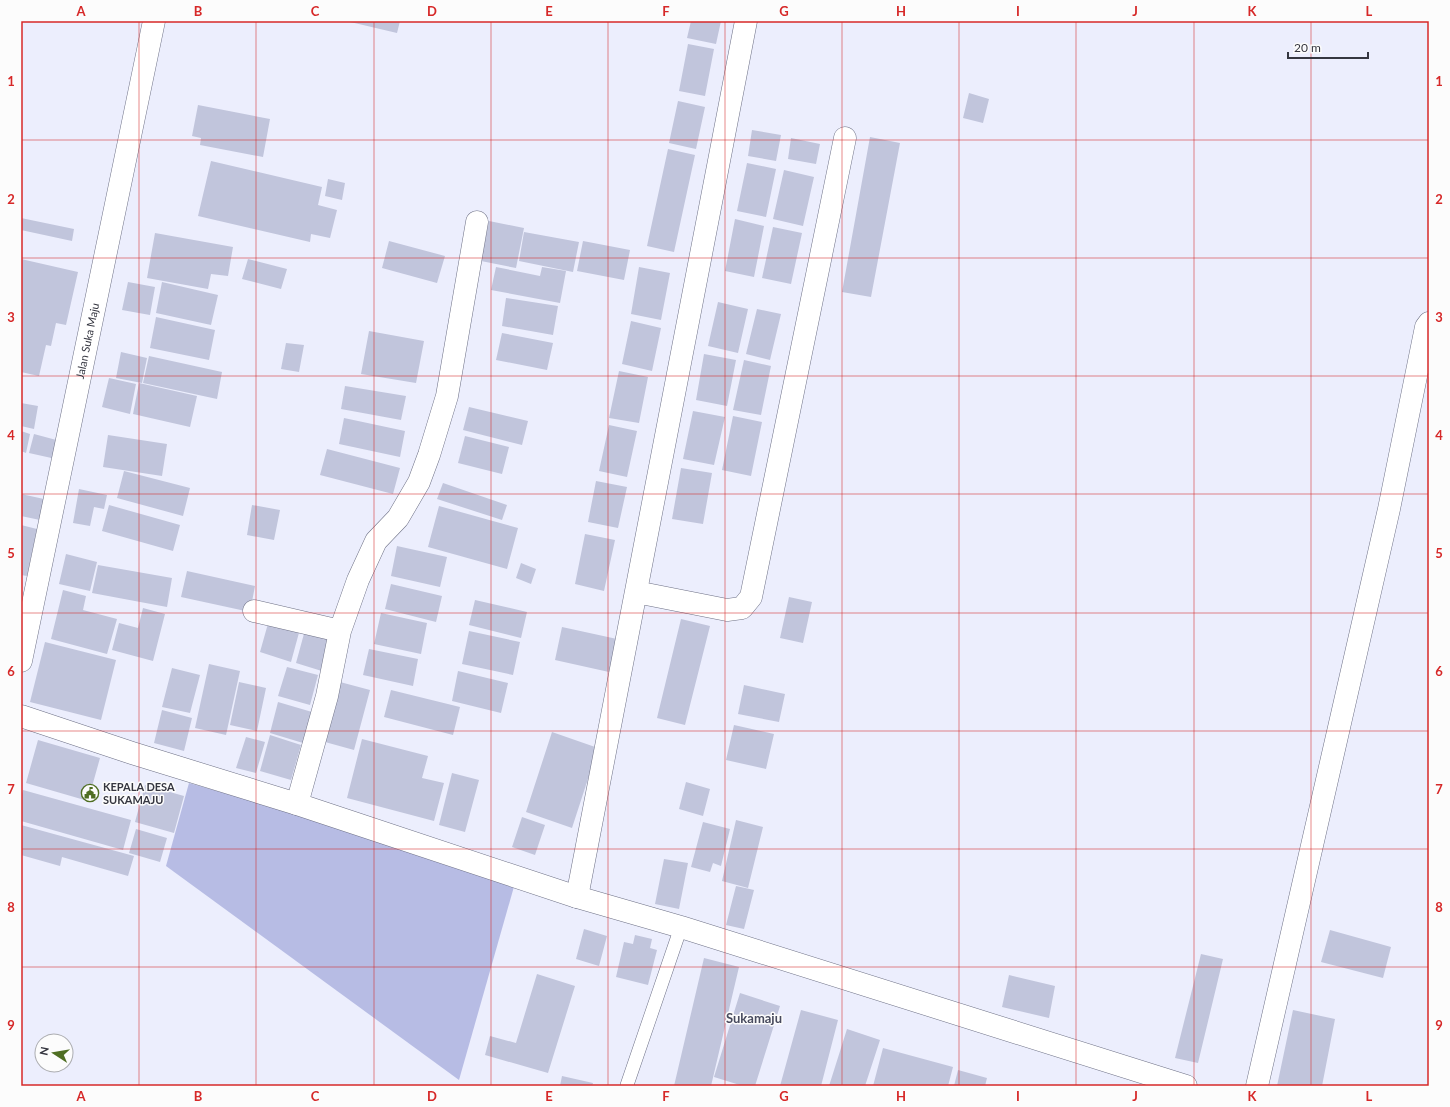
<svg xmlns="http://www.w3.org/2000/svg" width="1450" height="1107" font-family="Lato,sans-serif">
  <rect width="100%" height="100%" fill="#eceefd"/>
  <path fill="#b7bce4" d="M189,783L517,876L459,1080L166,866Z"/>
  <path fill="#c1c5dc" d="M346,21H400L397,33Z
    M691,21H721L716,44L687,38Z
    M688,44L714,49L705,96L679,91Z
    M969,93L989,99L983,123L963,118Z
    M678,101L705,107L696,149L669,143Z
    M198,105L270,119L263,157L200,145L201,138L192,136Z
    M752,130L781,135L776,161L748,156Z
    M870,137L900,143L871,297L842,292Z
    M791,138L820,144L816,164L788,159Z
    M668,149L695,155L674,252L647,246Z
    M211,161L322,187L318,205L337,210L330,238L311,234L310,242L198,216Z
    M747,163L776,169L766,217L737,211Z
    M784,170L814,177L803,226L773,219Z
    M328,179L345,183L342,200L325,196Z
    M21,218L74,229L72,241L21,230Z
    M735,219L764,226L754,277L725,271Z
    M489,221L524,228L516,268L481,261Z
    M773,227L802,233L791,284L762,278Z
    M524,232L579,242L573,272L519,261Z
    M155,233L233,247L228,276L211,274L208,289L147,278Z
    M389,241L445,256L437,283L382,268Z
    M583,241L630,250L624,280L577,271Z
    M21,259L78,272L66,325L56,323L51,346L46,345L39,376L21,372Z
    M248,259L287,269L281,289L242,279Z
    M496,267L540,276L542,267L566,271L560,303L491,290Z
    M639,267L670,273L661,320L631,314Z
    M128,282L155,287L150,315L122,310Z
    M162,282L218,295L211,325L156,313Z
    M506,298L558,306L553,335L502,326Z
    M718,302L748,309L738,353L708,346Z
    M757,309L781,314L770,360L746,354Z
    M156,317L215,330L209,360L150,348Z
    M631,321L661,328L652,371L622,364Z
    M369,331L424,341L416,383L361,374Z
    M502,333L553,343L547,370L496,360Z
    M286,343L304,345L299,372L281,369Z
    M121,352L147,358L142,383L116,378Z
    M704,354L736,360L727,406L696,400Z
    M149,356L222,372L217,399L143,383Z
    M744,360L771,366L761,415L733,410Z
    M619,371L648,377L639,423L609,418Z
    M109,378L136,384L130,414L102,407Z
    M139,383L197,396L190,427L133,414Z
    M345,386L406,396L401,420L341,409Z
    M21,403L38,406L34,429L21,426Z
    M469,407L528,421L522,445L463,430Z
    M693,411L725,417L714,465L683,459Z
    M733,416L762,422L751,476L722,470Z
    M344,418L405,431L400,457L339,444Z
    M609,425L637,431L627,477L599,471Z
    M21,431L30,434L26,453L21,451Z
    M34,434L60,441L56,459L29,453Z
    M108,435L167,444L162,476L103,467Z
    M465,436L509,447L502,474L458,463Z
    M327,449L400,468L393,494L320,475Z
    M681,468L712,473L703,524L672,519Z
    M124,471L190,488L183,516L117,498Z
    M596,481L627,487L618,528L588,522Z
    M443,483L507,505L502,520L437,499Z
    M79,489L107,495L104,509L94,507L90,526L73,523Z
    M21,494L44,499L40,520L21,516Z
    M109,505L180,525L173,551L102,531Z
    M252,505L280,510L274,540L247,535Z
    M439,506L518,528L507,569L428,547Z
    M21,525L37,529L27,576L21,575Z
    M585,534L615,540L604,591L575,584Z
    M397,546L447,557L440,587L391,576Z
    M66,554L97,562L90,591L59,584Z
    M521,563L536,569L531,584L516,578Z
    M98,565L172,578L167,607L92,593Z
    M187,571L255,586L250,612L181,597Z
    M391,584L442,596L436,622L385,609Z
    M63,590L86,596L83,610L117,619L107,654L51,639Z
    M789,597L812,602L803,643L780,638Z
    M475,600L527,612L521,638L469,625Z
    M143,608L165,614L153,661L112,650L119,623L138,628Z
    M381,613L427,623L421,654L374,644Z
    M681,619L710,626L685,725L657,718Z
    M269,620L300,629L291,662L260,652Z
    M562,627L617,639L609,672L555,660Z
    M305,630L335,638L325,672L296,663Z
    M469,631L520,642L513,675L462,664Z
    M45,642L116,660L101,720L30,702Z
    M369,649L418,659L413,686L363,675Z
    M209,664L240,671L226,735L195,728Z
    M287,667L318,675L310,705L278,696Z
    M172,668L200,675L190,713L162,707Z
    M458,671L508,683L501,713L452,701Z
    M239,682L266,688L257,731L230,725Z
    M340,682L370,690L354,750L325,742Z
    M744,685L785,694L779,722L738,714Z
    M391,690L460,707L453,735L384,717Z
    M278,702L312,712L303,743L270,733Z
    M162,710L192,718L184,751L154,743Z
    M734,725L774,734L766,769L726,760Z
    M552,732L598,748L572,828L526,812Z
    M270,735L301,745L291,780L260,771Z
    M246,737L265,742L256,773L236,768Z
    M362,739L428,756L422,778L444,783L434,821L347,798Z
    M38,740L100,758L88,801L26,783Z
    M452,773L479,780L465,832L439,825Z
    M686,782L710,789L703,816L679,809Z
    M145,785L184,796L174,833L135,822Z
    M23,790L131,820L123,850L21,821V798Z
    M522,817L545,825L535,855L512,847Z
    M736,820L763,827L748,888L722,881Z
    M703,822L730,829L721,866L713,863L710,872L691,867Z
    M21,825L134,856L128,876L62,857L60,866L21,855Z
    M136,829L167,838L160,862L129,853Z
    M664,859L688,863L679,909L655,904Z
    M736,886L754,890L744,929L726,925Z
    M584,929L607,936L599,966L576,959Z
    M1330,930L1391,947L1383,978L1321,962Z
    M635,935L652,939L650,948L657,950L648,985L616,977L624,942L633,944Z
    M1201,954L1223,959L1198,1063L1175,1058Z
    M704,958L739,967L711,1086H674Z
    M537,974L575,986L548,1073L485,1055L490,1036L516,1043Z
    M1009,975L1055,986L1049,1018L1002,1007Z
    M740,993L780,1006L755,1086H743L714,1077Z
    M801,1010L838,1020L821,1086H780Z
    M1293,1010L1335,1019L1322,1086H1277Z
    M847,1029L880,1040L865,1086H829Z
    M883,1048L953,1067L948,1086H873Z
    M958,1070L987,1078L985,1086H954Z
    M562,1076L593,1083L592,1086H560Z"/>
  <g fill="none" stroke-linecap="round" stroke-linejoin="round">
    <defs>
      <path id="service" d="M627,1085L681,927"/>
      <path id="minor" d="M636,592L727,610L742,608L751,597L845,138
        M254,611L340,631
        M297,804L327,696L340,631L358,580L376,541L398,518L419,482L429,455L447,396L477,222
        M577,897L746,21
        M1257,1086L1389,509L1426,327L1429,323"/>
      <g id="tertiary">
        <path id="s1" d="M21,661L154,21"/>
        <path d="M21,716L132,753L297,804L577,897L681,927L1186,1086"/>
      </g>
    </defs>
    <use href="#service" stroke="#6e7186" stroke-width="14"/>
    <use href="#minor" stroke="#6e7186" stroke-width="23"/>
    <use href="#tertiary" stroke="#6e7186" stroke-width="23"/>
    <use href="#service" stroke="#fff" stroke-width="13"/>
    <use href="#minor" stroke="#fff" stroke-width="22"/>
    <use href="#tertiary" stroke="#fff" stroke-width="22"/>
  </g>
  <path fill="none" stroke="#d62828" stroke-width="1" stroke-opacity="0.55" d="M139,21V1086M256,21V1086M374,21V1086M491,21V1086M608,21V1086M725,21V1086M842,21V1086M959,21V1086M1076,21V1086M1194,21V1086M1311,21V1086M21,140H1429M21,258H1429M21,376H1429M21,494H1429M21,613H1429M21,731H1429M21,849H1429M21,967H1429"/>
  <defs>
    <symbol id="civic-ring" viewBox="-11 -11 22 22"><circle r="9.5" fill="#fcfcfc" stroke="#4f6e23" stroke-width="1.5"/><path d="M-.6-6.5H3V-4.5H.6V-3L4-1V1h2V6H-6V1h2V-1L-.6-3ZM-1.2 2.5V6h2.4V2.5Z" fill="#4f6e23"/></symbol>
  </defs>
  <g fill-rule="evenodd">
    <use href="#civic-ring" x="80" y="783" width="20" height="20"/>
  </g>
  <g text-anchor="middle" stroke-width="3" stroke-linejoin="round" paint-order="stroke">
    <g font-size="11" fill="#353640" stroke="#fcfcfc">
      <text dy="4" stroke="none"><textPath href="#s1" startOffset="327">Jalan Suka Maju</textPath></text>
    </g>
    <g font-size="11" font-weight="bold" fill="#353640" stroke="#fcfcfc" text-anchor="start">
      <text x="103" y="791">KEPALA DESA<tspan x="103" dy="13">SUKAMAJU</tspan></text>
    </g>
    <g font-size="13" font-weight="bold" fill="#474a5d" stroke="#fcfcfc">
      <text x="754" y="1023">Sukamaju</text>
    </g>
  </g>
  <rect width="1450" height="1107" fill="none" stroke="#fcfcfc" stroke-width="44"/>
  <g transform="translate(54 1053) rotate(282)"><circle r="19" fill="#fcfcfc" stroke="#acadb1"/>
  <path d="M0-3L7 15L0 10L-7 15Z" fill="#4f6e23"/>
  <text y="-6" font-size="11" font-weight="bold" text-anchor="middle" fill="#353640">N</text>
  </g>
  <path d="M1288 52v6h80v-6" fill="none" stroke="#353640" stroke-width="2"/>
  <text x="1294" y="52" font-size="12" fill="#353640" stroke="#fcfcfc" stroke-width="3" paint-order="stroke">20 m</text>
  <rect x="22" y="22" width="1406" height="1063" fill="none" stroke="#d62828" stroke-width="1.5"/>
  <g font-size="13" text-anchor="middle" font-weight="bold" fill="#d62828">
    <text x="81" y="16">A</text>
    <text x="198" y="16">B</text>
    <text x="315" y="16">C</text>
    <text x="432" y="16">D</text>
    <text x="549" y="16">E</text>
    <text x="666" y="16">F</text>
    <text x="784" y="16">G</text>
    <text x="901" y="16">H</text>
    <text x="1018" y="16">I</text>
    <text x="1135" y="16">J</text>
    <text x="1252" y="16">K</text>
    <text x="1369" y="16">L</text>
    <text x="11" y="86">1</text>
    <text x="1439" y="86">1</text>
    <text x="11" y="204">2</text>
    <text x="1439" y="204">2</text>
    <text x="11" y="322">3</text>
    <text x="1439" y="322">3</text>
    <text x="11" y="440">4</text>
    <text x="1439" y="440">4</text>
    <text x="11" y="558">5</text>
    <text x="1439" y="558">5</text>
    <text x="11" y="676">6</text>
    <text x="1439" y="676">6</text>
    <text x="11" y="794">7</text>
    <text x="1439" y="794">7</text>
    <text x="11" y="912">8</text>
    <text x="1439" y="912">8</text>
    <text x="11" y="1030">9</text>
    <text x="1439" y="1030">9</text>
    <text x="81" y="1101">A</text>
    <text x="198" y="1101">B</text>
    <text x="315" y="1101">C</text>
    <text x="432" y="1101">D</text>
    <text x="549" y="1101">E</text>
    <text x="666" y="1101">F</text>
    <text x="784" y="1101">G</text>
    <text x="901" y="1101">H</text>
    <text x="1018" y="1101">I</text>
    <text x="1135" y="1101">J</text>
    <text x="1252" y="1101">K</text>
    <text x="1369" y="1101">L</text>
  </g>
</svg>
